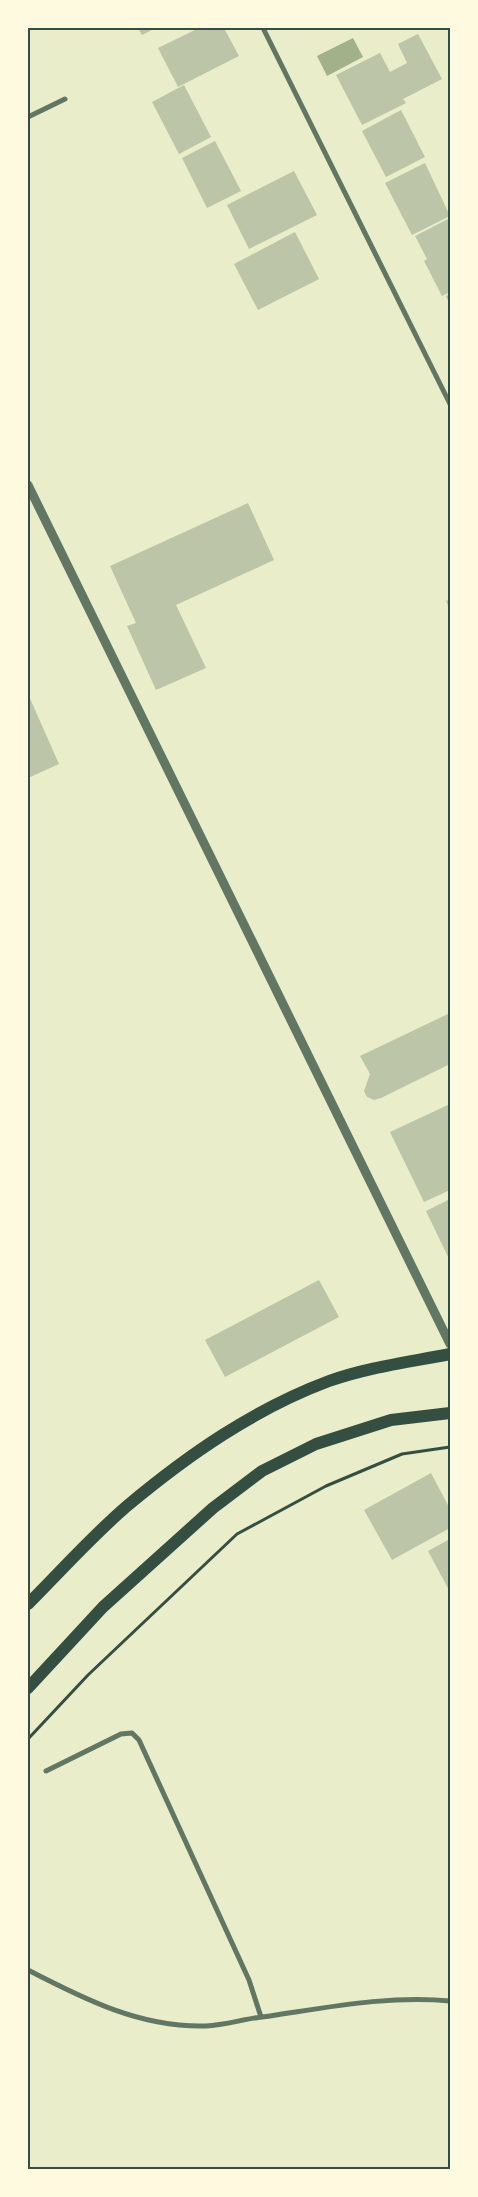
<svg xmlns="http://www.w3.org/2000/svg" width="478" height="2197" font-family="'Public Sans',sans-serif">
  <rect width="100%" height="100%" fill="#e9edc9"/>
  <path fill="#a3b18a" d="M353,38L363,57L327,76L317,56Z"/>
  <path fill="#bcc5a7" d="M138,28H156L142,35Z
    M199,28H224L239,56L178,87L158,48Z
    M418,34L442,79L403,99L406,103L362,125L336,75L380,53L390,72L407,63L398,44Z
    M184,85L211,137L179,154L152,102Z
    M401,110L425,157L386,177L362,131Z
    M215,141L241,191L207,208L182,158Z
    M425,163L450,216L412,235L385,183Z
    M294,171L317,215L249,249L227,205Z
    M450,218V292L442,296L424,261L427,259L415,236Z
    M295,232L319,279L258,310L234,264Z
    M450,294V306L446,296Z
    M248,503L274,560L176,605L206,668L156,690L127,626L136,623L110,566Z
    M450,599V610L446,601Z
    M28,694L59,764L28,778Z
    M450,1013V1064L381,1098L374,1100L367,1097L364,1091L370,1074L360,1056Z
    M450,1104V1190L424,1202L390,1132Z
    M450,1199V1261L426,1211Z
    M319,1280L339,1317L225,1377L205,1340Z
    M431,1473L450,1509V1528L392,1560L364,1510Z
    M450,1539V1592L428,1551Z"/>
  <g fill="none" stroke-linecap="round" stroke-linejoin="round">
    <path stroke="#344e41" stroke-width="3" d="M28,1739L88,1675L237,1534L326,1486L402,1454L450,1447"/>
    <path stroke="#617663" stroke-width="5" d="M263,28L450,404
      M28,117L65,99
      M46,1771L121,1734L132,1733L139,1740L249,1980L261,2017
      M28,1970C84,1999 141,2028 206,2026C225,2025 244,2019 262,2017C325,2008 387,1995 450,2001"/>
    <path stroke="#617663" stroke-width="9" d="M28,485L450,1344"/>
    <path stroke="#344e41" stroke-width="12" d="M28,1604C61,1571 92,1536 127,1506C188,1455 254,1409 329,1381C368,1367 410,1362 450,1354
      M28,1688L103,1607L213,1508L262,1471L316,1444L391,1420L450,1413"/>
  </g>
  <rect width="478" height="2197" fill="none" stroke="#fefae0" stroke-width="58"/>
  <rect x="29" y="29" width="420" height="2139" fill="none" stroke="#344e41" stroke-width="2"/>
</svg>
